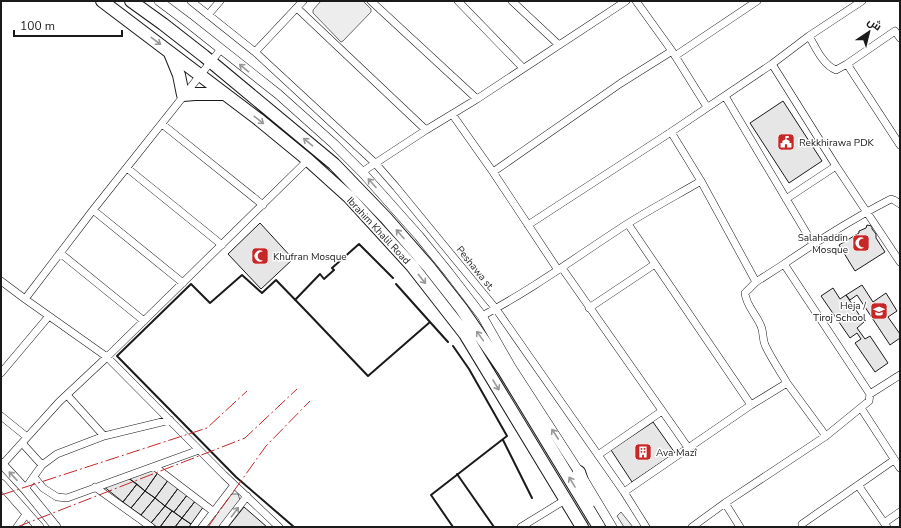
<svg xmlns="http://www.w3.org/2000/svg" width="901" height="528" font-family="'Nunito Sans',Cairo,sans-serif">
  <rect width="100%" height="100%" fill="#fff"/>
  <path fill="#ededed" stroke="#6a6a6a" d="M321,1H363L371,9V12L343,41L341,42L313,13V10Z
    M231,494H238L240,500L219,527H206Z
    M621,512L633,527H624L617,516Z"/>
  <path fill="#e6e6e6" stroke="#1a1a1a" d="M783,101L822,161L789,183L750,123Z
    M260,223L293,259L261,289L228,254Z
    M867,225L872,226V229L876,234V238L885,252L855,271L839,245L859,233V231L866,228Z
    M862,285L873,302L886,293L897,311L888,317L900,334V338L890,345L857,295L850,300L846,295Z
    M833,288L840,299L846,295L864,322L857,328L865,339L870,336L888,363L875,372L855,343L861,339L857,333L850,338L821,296Z
    M653,422L675,453L632,482L611,450Z
    M154,467L159,471L145,491L127,477Z
    M159,471L169,479L155,498L145,491Z
    M127,477L137,484L123,502L103,486Z
    M169,479L179,487L165,506L155,498Z
    M137,484L145,491L131,508L123,502Z
    M179,487L188,494L174,512L165,506Z
    M145,491L155,498L141,515L131,508Z
    M188,494L196,500L182,518L174,512Z
    M155,498L165,506L151,523L141,515Z
    M196,500L204,506L191,524L182,518Z
    M165,506L172,511L160,527H157L151,523Z
    M244,507L267,527H228Z
    M172,511L182,518L175,527H160Z
    M182,518L191,524L189,527H175Z"/>
  <g fill="none" stroke-linecap="round" stroke-linejoin="round">
    <defs>
      <path id="street" d="M191,1L255,52L375,163L396,187L496,309L624,492L646,527
        M371,1L477,99
        M458,1L523,68
        M512,1L559,45
        M636,1L672,51L707,107
        M297,8L426,130
        M208,15L220,1
        M809,36C816,48 823,65 836,70L847,64
        M900,38L895,31L847,64L900,145
        M255,52L303,1
        M675,56L757,1
        M772,64L836,166L900,262
        M725,96L813,244
        M452,114L493,172L558,270
        M162,124L263,205
        M671,132L701,181L756,282
        M127,168L222,245
        M362,172L426,130L477,99L626,1
        M493,172L621,83L672,51
        M786,199L836,166
        M93,210L183,283
        M628,224L751,405
        M528,225L671,132L772,64L809,36L862,1
        M60,253L144,321
        M562,268L689,449
        M1,281L25,299
        M589,308L655,264
        M482,316C533,289 579,255 627,224C651,209 677,195 701,181
        M1,373L49,316
        M787,383L826,436
        M870,394L784,264C819,240 854,218 891,199L894,200L900,204
        M67,395L104,436
        M861,408L900,468
        M1,416L27,437
        M22,443L42,465
        M598,455L662,411
        M1,466L59,402L107,357L25,299L93,210L221,49
        M155,467L214,512
        M34,477L43,488L57,497L67,498L199,450
        M858,485L887,527
        M95,487L151,527
        M25,489L42,465L57,454L104,436L170,420
        M624,492L751,405L787,383C780,371 771,358 765,345C762,338 764,331 760,324C755,313 746,305 745,293L756,282L784,264
        M725,503L826,436L869,401L870,394L900,375
        M884,523L900,512
        M802,524L894,460
        M17,527L27,513
        M202,527L234,485
        M223,527L247,496
        M279,527L224,475L107,357L308,160
        M521,527L565,500
        M692,527L725,503L740,527"/>
      <path id="secondary" d="M159,1L187,22L278,94L334,144L362,172L419,236L449,273L482,316L511,367L579,472L612,527
        M1,463L25,489L56,527
        M1,484L39,527"/>
      <path id="highway" d="M102,1L258,119L308,160L349,197L412,266L465,334L582,527
        M131,1L163,24L204,56L334,164L386,218L428,266L461,308L503,369L599,527
        M170,53L179,75L183,95L195,94H225
        M579,472L589,502"/>
    </defs>
    <use href="#street" stroke="#1a1a1a" stroke-width="8"/>
    <use href="#secondary" stroke="#1a1a1a" stroke-width="10"/>
    <use href="#highway" stroke="#1a1a1a" stroke-width="14"/>
    <use href="#street" stroke="#fff" stroke-width="7"/>
    <use href="#secondary" stroke="#fff" stroke-width="9"/>
    <use href="#highway" stroke="#fff" stroke-width="12"/>
    <path stroke="#1a1a1a" stroke-width="2" d="M396,284L430,322
      M295,300L320,274L324,279L334,270L332,268L359,244L393,278
      M453,346L469,369L507,436L431,495L453,527
      M503,440L532,498
      M457,474L494,527
      M294,527L236,477L117,356L191,284L210,303L242,275L262,293L276,280L306,311L368,376L430,322L448,342"/>
    <path stroke="#c62828" stroke-width="1" stroke-dasharray="14 3 2 3" stroke-linecap="butt" d="M1,495L207,428L247,391
      M17,527L245,438L297,389
      M208,527L266,446L310,401"/>
  </g>
  <defs><path id="oneway-shaft" d="M-6 0H5M1.5-3L5.5 0L1.5 3" fill="none" stroke-width="1.6" stroke-linecap="round" stroke-linejoin="round"/></defs>
  <g stroke="#989898">
    <use href="#oneway-shaft" transform="translate(156 41) rotate(37)"/>
    <use href="#oneway-shaft" transform="translate(244 68) rotate(-141)"/>
    <use href="#oneway-shaft" transform="translate(259 120) rotate(38)"/>
    <use href="#oneway-shaft" transform="translate(308 142) rotate(-140)"/>
    <use href="#oneway-shaft" transform="translate(372 183) rotate(-132)"/>
    <use href="#oneway-shaft" transform="translate(400 234) rotate(-131)"/>
    <use href="#oneway-shaft" transform="translate(422 279) rotate(52)"/>
    <use href="#oneway-shaft" transform="translate(480 336) rotate(-125)"/>
    <use href="#oneway-shaft" transform="translate(496 385) rotate(59)"/>
    <use href="#oneway-shaft" transform="translate(555 434) rotate(-123)"/>
    <use href="#oneway-shaft" transform="translate(13 476) rotate(-133)"/>
    <use href="#oneway-shaft" transform="translate(572 482) rotate(-121)"/>
    <use href="#oneway-shaft" transform="translate(235 512) rotate(-53)"/>
  </g>
  <defs>
    <symbol id="civic-square" viewBox="-11 -11 22 22"><rect x="-9" y="-9" width="18" height="18" rx="4" fill="#c62828" stroke="#fff"/><path d="M-.6-6.5H3V-4.5H.6V-3L4-1V1h2V6H-6V1h2V-1L-.6-3ZM-1.2 2.5V6h2.4V2.5Z" fill="#fff"/></symbol>
    <symbol id="mosque-square" viewBox="-11 -11 22 22"><rect x="-9" y="-9" width="18" height="18" rx="4" fill="#c62828" stroke="#fff"/><path d="M3.5-4.9A6 6 0 1 0 3.5 4.9A5 5 0 1 1 3.5-4.9Z" fill="#fff"/></symbol>
    <symbol id="school-square" viewBox="-11 -11 22 22"><rect x="-9" y="-9" width="18" height="18" rx="4" fill="#c62828" stroke="#fff"/><path d="M0-5L7-2L0 1L-7-2ZM-4 1L0 2.5L4 1V4Q0 6-4 4Z" fill="#fff"/></symbol>
    <symbol id="building-square" viewBox="-11 -11 22 22"><rect x="-9" y="-9" width="18" height="18" rx="4" fill="#c62828" stroke="#fff"/><path d="M-4-6H4V6H1V3H-1V6H-4ZM-2.5-4.3h1.7v1.8h-1.7ZM.8-4.3h1.7v1.8H.8ZM-2.5-1h1.7V.8h-1.7ZM.8-1h1.7V.8H.8Z" fill="#fff"/></symbol>
  </defs>
  <g fill-rule="evenodd">
    <use href="#civic-square" x="776" y="132" width="20" height="20"/>
    <use href="#mosque-square" x="851" y="233" width="20" height="20"/>
    <use href="#mosque-square" x="250" y="246" width="20" height="20"/>
    <use href="#school-square" x="869" y="301" width="20" height="20"/>
    <use href="#building-square" x="633" y="442" width="20" height="20"/>
  </g>
  <g text-anchor="middle" stroke-width="3" stroke-linejoin="round" paint-order="stroke">
    <g font-size="10" fill="#1a1a1a" stroke="#fff" text-anchor="start">
      <text x="799" y="146">Rekkhirawa PDK</text>
      <text x="848" y="241" text-anchor="end">Salahaddin<tspan x="848" dy="12">Mosque</tspan></text>
      <text x="273" y="260">Khufran Mosque</text>
      <text x="866" y="309" text-anchor="end">Heja /<tspan x="866" dy="12">Tiroj School</tspan></text>
      <text x="656" y="456">Ava Mazî</text>
    </g>
    <g font-size="10" fill="#1a1a1a" stroke="#fff">
      <text transform="translate(379 230) rotate(47)" y="4">Ibrahim Khalil Road</text>
      <text transform="translate(476 268) rotate(51)" y="4">Peshawa st.</text>
    </g>
  </g>
  <rect width="901" height="528" fill="none" stroke="#1a1a1a" stroke-width="4"/>
  <g transform="translate(869 32) rotate(35)" stroke="#ffffff" stroke-width="3" paint-order="stroke">
  <path d="M0-3L7 15L0 10L-7 15Z" fill="#1a1a1a"/>
  <text y="-6" font-size="11" font-weight="bold" text-anchor="middle" fill="#1a1a1a">ش</text>
  </g>
  <path d="M14 30v6h108v-6" fill="none" stroke="#1a1a1a" stroke-width="2"/>
  <text x="20" y="30" font-size="12" fill="#1a1a1a" stroke="#ffffff" stroke-width="3" paint-order="stroke">100 m</text>
</svg>
